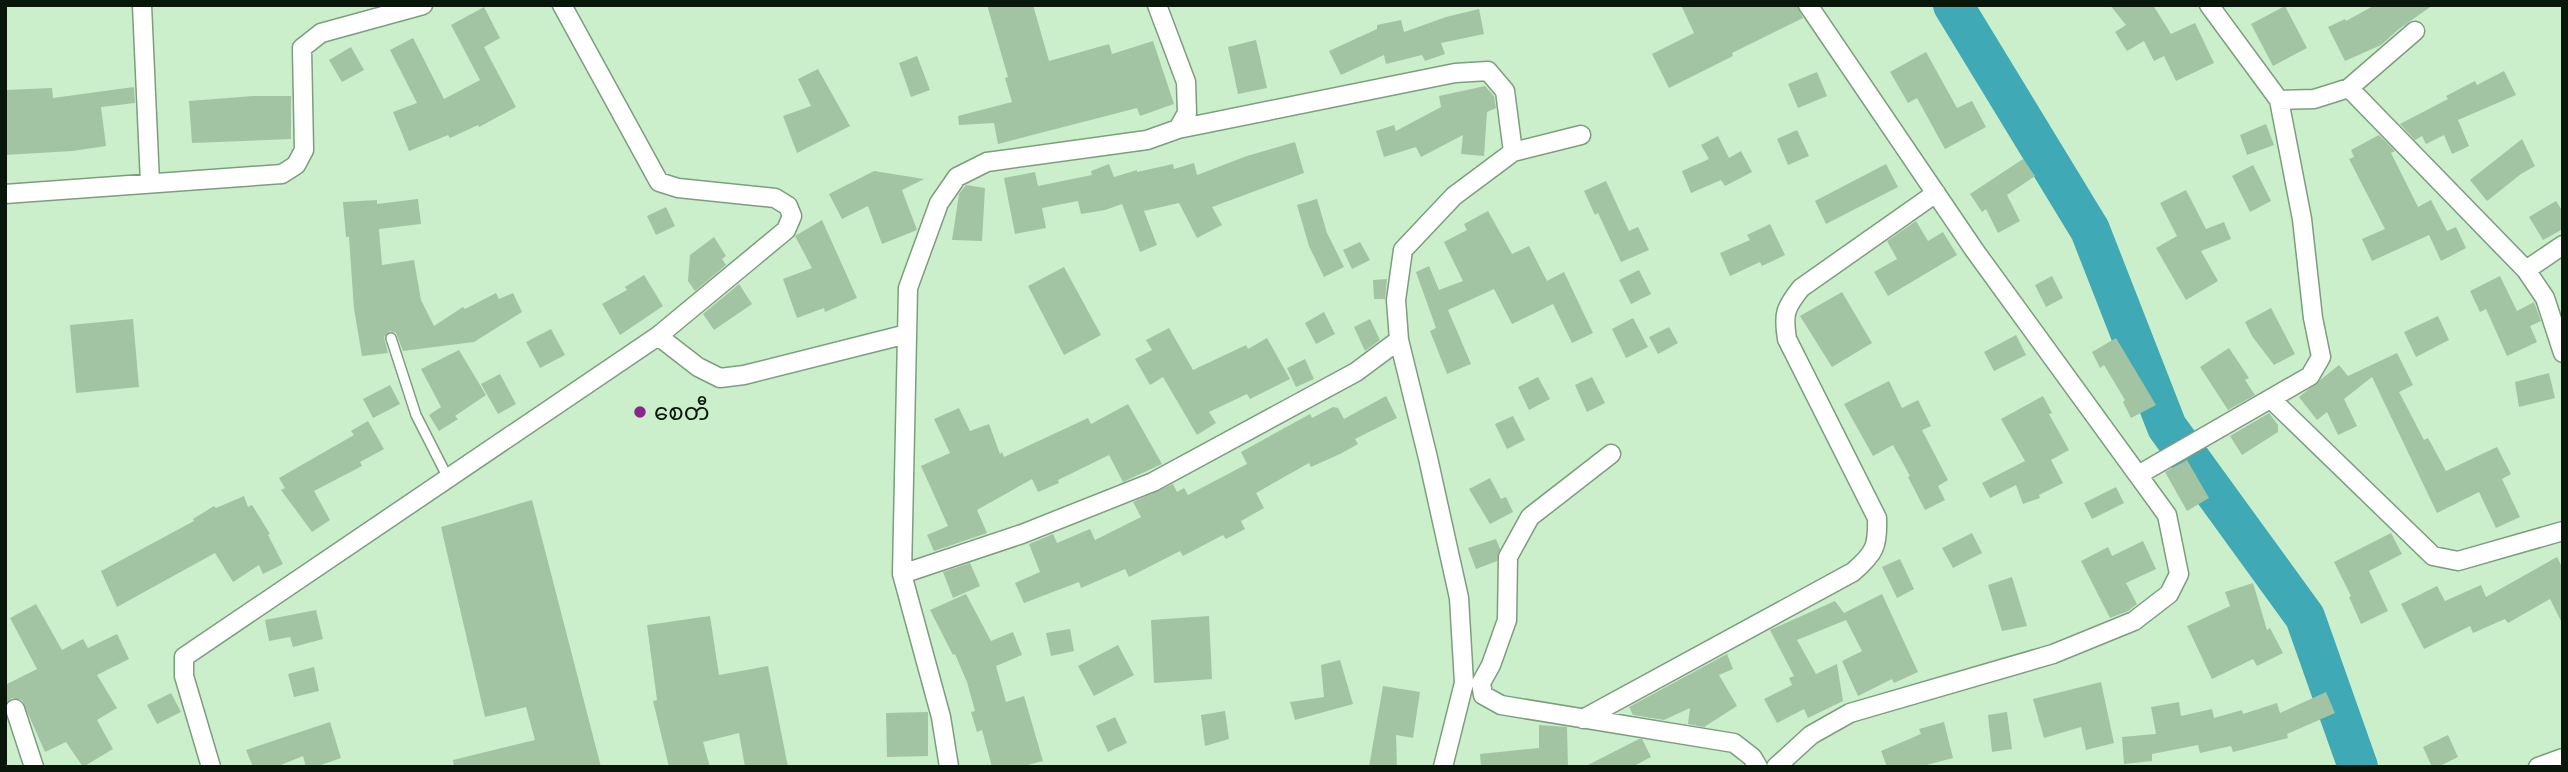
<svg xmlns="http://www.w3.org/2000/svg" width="2568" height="772" font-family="'PT Sans','Noto Sans Myanmar',sans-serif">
  <rect width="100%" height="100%" fill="#cbeecb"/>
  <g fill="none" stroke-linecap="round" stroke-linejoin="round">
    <path stroke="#3fa9b5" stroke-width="40" d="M1953,5L2090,230L2167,427L2305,617L2358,767"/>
  </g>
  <path fill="#a2c4a2" d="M987,5H1033L1049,61L1109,44L1112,54L1153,41L1174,104L1140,116L1137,108L998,144L994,123L959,125L958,116L1012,102L1005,78L1008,77Z
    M1681,5H1797L1803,18L1732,53L1733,56L1669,88L1652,54L1694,33Z
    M2110,5H2153L2171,34L2195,23L2214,63L2176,81L2164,56L2154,61L2144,41L2127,51L2115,32L2126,25Z
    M2375,5H2433L2399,29L2381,45L2345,61L2328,27L2345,19L2346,21Z
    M2285,6L2307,48L2273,66L2251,24Z
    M484,7L500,38L484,47L516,107L479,127L478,125L450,138L448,135L409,151L393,112L417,103L390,50L413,38L444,99L480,80L451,25Z
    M1479,9L1484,34L1441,43L1445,54L1425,61L1422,55L1386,64L1384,55L1341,75L1329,51L1377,29V25L1401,20L1404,32L1446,17Z
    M1256,40L1267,88L1238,94L1228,47Z
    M351,47L364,70L342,82L329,60Z
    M1926,52L1957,108L1972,101L1986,127L1945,149L1917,98L1908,103L1890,72Z
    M917,56L930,90L911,97L899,63Z
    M818,69L850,126L797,153L783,116L811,106L798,79Z
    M2504,71L2516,95L2458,120L2469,146L2452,154L2444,135L2426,144L2422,136L2415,140L2400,124L2448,99L2446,96L2475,81L2477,85Z
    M1817,72L1827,96L1798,108L1788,84Z
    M1485,86L1494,96L1496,108L1487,112L1484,156L1461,154L1463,135L1421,157L1416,147L1384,157L1376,131L1394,125L1396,131L1441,107L1439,96Z
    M134,87L135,103L101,107L106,146L72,151L5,155V90L52,88L53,98Z
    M253,96H291V139L192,143L189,101Z
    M2266,124L2274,145L2247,155L2240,135Z
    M1797,130L1809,156L1788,165L1777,139Z
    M2379,135L2395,151L2391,153L2418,207L2431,200L2447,231L2456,227L2466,248L2441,261L2429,235L2372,261L2362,239L2385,229L2349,159L2354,157L2351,150Z
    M1718,136L1729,158L1741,151L1752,172L1725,186L1721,180L1691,193L1682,171L1709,159L1701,145Z
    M2522,139L2535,166L2521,174L2487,201L2470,180Z
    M1295,142L1304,173L1212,207L1222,225L1197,238L1179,203L1144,211L1157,245L1140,252L1122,204L1105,210L1081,214L1078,201L1042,208L1046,228L1015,234L1004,178L1035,172L1038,186L1092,175L1091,171L1109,164L1114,177L1137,170V172L1173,164L1174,169L1194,163L1197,175L1247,156Z
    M2023,159L2035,176L2007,195L2020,221L1998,233L1986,209L1982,212L1970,194Z
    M1886,164L1898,187L1826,224L1815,201Z
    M2253,165L2271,201L2250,212L2232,176Z
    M874,171L924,179L902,190L917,230L882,244L868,206L842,219L829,194Z
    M1606,181L1629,231L1638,227L1649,250L1621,262L1598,213L1595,215L1584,191Z
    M966,185L985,188L982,241L952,240L959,194Z
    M2186,190L2206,229L2224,222L2231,239L2201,251L2218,281L2186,300L2156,248L2177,236L2160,203Z
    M418,199L421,224L379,229L382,265L414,260L421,300L434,326L463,307L465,309L496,293L499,299L513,293L522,312L474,342L403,351L396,333L390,331L384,337L388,353L362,356L354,309L349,237H346L343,202L377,200V204Z
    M1317,199L1327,233L1344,267L1324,277L1309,246L1297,205Z
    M2556,201L2563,212V229L2543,240L2529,217Z
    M666,207L675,226L656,235L647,216Z
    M1488,211L1512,254L1529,246L1547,281L1564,272L1593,333L1572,343L1553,304L1512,324L1494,289L1448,310L1471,364L1447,374L1430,331L1436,328L1416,272L1429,266L1439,290L1463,281L1444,242L1467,230L1464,224Z
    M822,220L857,298L825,312L824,308L797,318L783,279L812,268L795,236Z
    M1916,221L1928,241L1943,232L1957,255L1888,296L1874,272L1897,259L1887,241Z
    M1770,224L1785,255L1762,266L1760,262L1730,276L1720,253L1750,240L1747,235Z
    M714,237L726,256L722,259L726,265L695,291L688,281L690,255Z
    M1360,242L1370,260L1352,269L1343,250Z
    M1064,267L1101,335L1064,355L1028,286Z
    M1639,270L1651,294L1631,304L1619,280Z
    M644,275L663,306L620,335L602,304L627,290L625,287Z
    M2052,276L2063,298L2046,307L2035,285Z
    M2500,276L2517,311L2534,302L2541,321L2530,326L2537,342L2507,356L2486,309L2480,312L2470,291Z
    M1387,279L1385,299H1374L1373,280Z
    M739,284L752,304L714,330L703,314Z
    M1842,292L1872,343L1832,367L1800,316Z
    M2271,308L2295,354L2274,365L2252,336L2245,322Z
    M1324,312L1335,334L1316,344L1305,323Z
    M2438,316L2449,340L2416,357L2404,332Z
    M1633,318L1648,347L1626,358L1612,329Z
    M133,319L139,387L76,393L70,325Z
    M1370,319L1380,340L1365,351L1354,327Z
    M1669,327L1678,343L1658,354L1649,337Z
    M1169,328L1193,370L1246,345L1248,349L1267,338L1290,379L1250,399L1247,394L1209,412L1216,423L1197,435L1163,377L1150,385L1135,359L1152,350L1146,340Z
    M551,329L565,355L540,368L526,342Z
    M2016,335L2026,355L1994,371L1984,352Z
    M2116,338L2156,405L2131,418L2123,402L2125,400L2104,365L2100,368L2092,352Z
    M2229,348L2249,378L2245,380L2255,395L2228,410L2200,367Z
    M459,350L486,395L455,416L458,419L439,431L429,415L441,407L421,369Z
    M2397,353L2413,385L2399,392L2424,440L2428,438L2446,471L2497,447L2511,474L2502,479L2520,517L2496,528L2479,492L2437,513L2372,377L2344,399L2357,426L2338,435L2327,412L2317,420L2299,397L2339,365L2348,376Z
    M1305,359L1314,379L1296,387L1287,368Z
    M2549,373L2555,398L2519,407L2515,382Z
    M500,374L516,404L498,414L481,384Z
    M1538,377L1550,399L1529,410L1518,387Z
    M1592,377L1605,403L1587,412L1575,385Z
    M1889,381L1902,408L1918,400L1931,426L1922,430L1948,480L1938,486L1945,500L1925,510L1908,477L1910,476L1893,445L1873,456L1844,404Z
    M390,385L400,404L373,418L363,399Z
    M1386,396L1397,418L1355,439L1358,444L1340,454L1311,467L1309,463L1256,493L1264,508L1241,521L1245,529L1226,539L1223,535L1183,556L1180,551L1129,577L1125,569L1081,588L1079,582L1024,603L1015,583L1040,572L1029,544L1053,534L1057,543L1090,529L1095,540L1141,517L1133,502L1173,484L1177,492L1184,488L1188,495L1247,464L1241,452L1310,414L1312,418L1333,407L1338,408L1344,419Z
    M2043,396L2052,413L2049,414L2069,450L2051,460L2063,483L2039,495L2040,498L2023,504L2016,485L1990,498L1982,483L2025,461L2001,419Z
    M1128,404L1162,464L1123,482L1109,455L1058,480L1059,483L1038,492L1032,479L977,510L987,533L934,551L927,535L948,526L921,466L950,453L934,419L959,408L970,431L989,424L1000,454L1002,452L1004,457L1088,418L1091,424Z
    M2269,413L2278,425V432L2242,455L2230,436Z
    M1513,416L1525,440L1507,449L1495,424Z
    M368,421L384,449L360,462L362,466L314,491L330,520L312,532L281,490L285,488L279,478L354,435L351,431Z
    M2187,460L2209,498L2187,511L2165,472Z
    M1490,478L1501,499L1506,497L1513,512L1490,524L1469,489Z
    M2116,487L2124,503L2092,519L2084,503Z
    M244,496L248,507L252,505L270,534L268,535L283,564L263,574L259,565L233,582L215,553L117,607L101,571L194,521L193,519L214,506L216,508Z
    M532,500L601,767H454L453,760L535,740L526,707L485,717L441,527Z
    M1972,533L1982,553L1953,568L1942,548Z
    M2391,533L2402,554L2369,571L2388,611L2361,624L2349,597L2351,596L2334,562Z
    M1496,539L1500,549L1497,561L1476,569L1468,548Z
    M2143,541L2156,569L2126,583L2137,604L2128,611L2110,618L2081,561L2108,547L2112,556Z
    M2557,557L2563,569V625L2550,599L2508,623L2505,619L2473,633L2470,626L2424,649L2401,604L2437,586L2445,601L2481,585L2486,597Z
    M1900,559L1914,589L1897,598L1882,567Z
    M970,563L980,586L953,598L943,572Z
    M2012,577L2027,626L2002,631L1988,585Z
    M2253,583L2267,630L2270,628L2283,653L2257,666L2253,659L2212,679L2187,626L2230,606L2225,592Z
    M966,594L991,641L1013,632L1022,655L996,666L1006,702L1024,696L1043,761L1020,767H992L982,730L977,732L971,712L975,711L967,682L955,654L953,655L930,610Z
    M1882,594L1918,672L1894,683L1892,679L1858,696L1842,661L1862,651L1846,620L1797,640L1816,674L1837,664L1843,701L1808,718L1804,709L1777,723L1764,699L1792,685L1789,678L1794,676L1770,630L1835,601L1844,613Z
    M36,604L62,650L83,639L88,648L117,634L129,659L97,675L117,708L97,720L113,749L83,767L66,742L45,752L22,700L12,698L5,704V685L37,669L10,618Z
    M316,610L323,639L293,647L290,637L269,641L265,620Z
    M710,616L719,675L768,666L788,767H745L739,733L703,742L710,767H669L653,701L657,700L647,625Z
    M1209,616L1212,679L1154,683L1151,620Z
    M1070,629L1074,651L1051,656L1046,633Z
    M1118,645L1134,675L1094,696L1078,666Z
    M1727,654L1733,669L1719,675L1737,706L1704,727L1688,724L1690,708L1664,720L1633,715L1629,707Z
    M1340,660L1353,704L1295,720L1290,702L1324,697L1321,665Z
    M314,667L319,691L294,697L288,674Z
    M2101,682L2114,743L2086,750L2081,727L2044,738L2033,699Z
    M1383,686L1420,692L1413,738L1396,735L1397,767H1369Z
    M2326,692L2335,713L2287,734L2288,738L2233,752L2231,746L2200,753L2198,745L2152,754V761L2124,764L2122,737L2156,734L2151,707L2179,702L2181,716L2212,709L2214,718L2242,710L2243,714L2277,703L2280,713Z
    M171,693L181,712L157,724L147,705Z
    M1225,711L1229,739L1205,746L1201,715Z
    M928,712V756L887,757L886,713Z
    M2007,712L2012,749L1992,752L1988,715Z
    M1115,717L1127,743L1108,752L1096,726Z
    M330,722L341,758L315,767H306L303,756L276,767H253L246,750Z
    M1944,722L1953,758L1919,767H1887L1881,751L1921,734L1919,729Z
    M1539,725L1567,727L1568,767H1481L1480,754L1539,748Z
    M2448,735L2458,757L2438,767H2432L2423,747Z
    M1639,739H1642L1651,757L1632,767H1584Z"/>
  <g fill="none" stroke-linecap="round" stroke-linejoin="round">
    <defs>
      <path id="lane" d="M391,338L416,415L448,478"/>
      <path id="street" d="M142,5L150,183
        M2209,5L2279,100L2314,99L2349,88
        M2415,31L2349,88L2526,270L2545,298L2563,353
        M1178,129L1455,73L1488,71L1505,91L1513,152
        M5,194L282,174L296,165L304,150L302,48L321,33L423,5
        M2526,270L2563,245
        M658,336L698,367L720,378L744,375L907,334
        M2271,399L2433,556L2458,561L2563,531
        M1611,454L1530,517L1508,557L1507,620L1491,665L1481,683L1483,695L1501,705L1734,743L1752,757L1758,767
        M2138,475L2310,376L2321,357L2313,318L2302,219L2279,100
        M902,574L1022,534L1153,482L1356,372L1399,340
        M15,709L34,767
        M1583,719L1853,572C1875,553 1878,546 1877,518L1787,339C1783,314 1785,308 1801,288L1936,193
        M211,767L184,676V657L658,336L786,230L792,216L788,206L775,198L678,188L659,182L562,5
        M949,767L941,717L902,574L908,288L939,203L957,177L987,162L1147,140L1178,129L1187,113L1186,82L1157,5
        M1443,767L1464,683L1459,598L1428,458L1399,340L1396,300L1403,250L1454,196L1513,152L1581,135
        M1776,767L1811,735L1850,713L2053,654L2134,621L2169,594L2179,574L2167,515L1975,251L1808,5
        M2538,767L2563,758"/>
    </defs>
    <use href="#lane" stroke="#7d9e7e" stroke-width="12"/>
    <use href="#street" stroke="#7d9e7e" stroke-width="21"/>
    <use href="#lane" stroke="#fff" stroke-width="9"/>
    <use href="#street" stroke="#fff" stroke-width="18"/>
  </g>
  <circle fill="#89278f" stroke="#cbeecb" stroke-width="2.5" cx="640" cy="412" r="7"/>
  <g text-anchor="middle" stroke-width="5" stroke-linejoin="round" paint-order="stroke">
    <g font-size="23" fill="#09160a" stroke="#cbeecb" text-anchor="start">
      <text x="654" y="420">စေတီ</text>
    </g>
  </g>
  <rect width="2568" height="772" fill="none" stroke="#09160a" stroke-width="14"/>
</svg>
